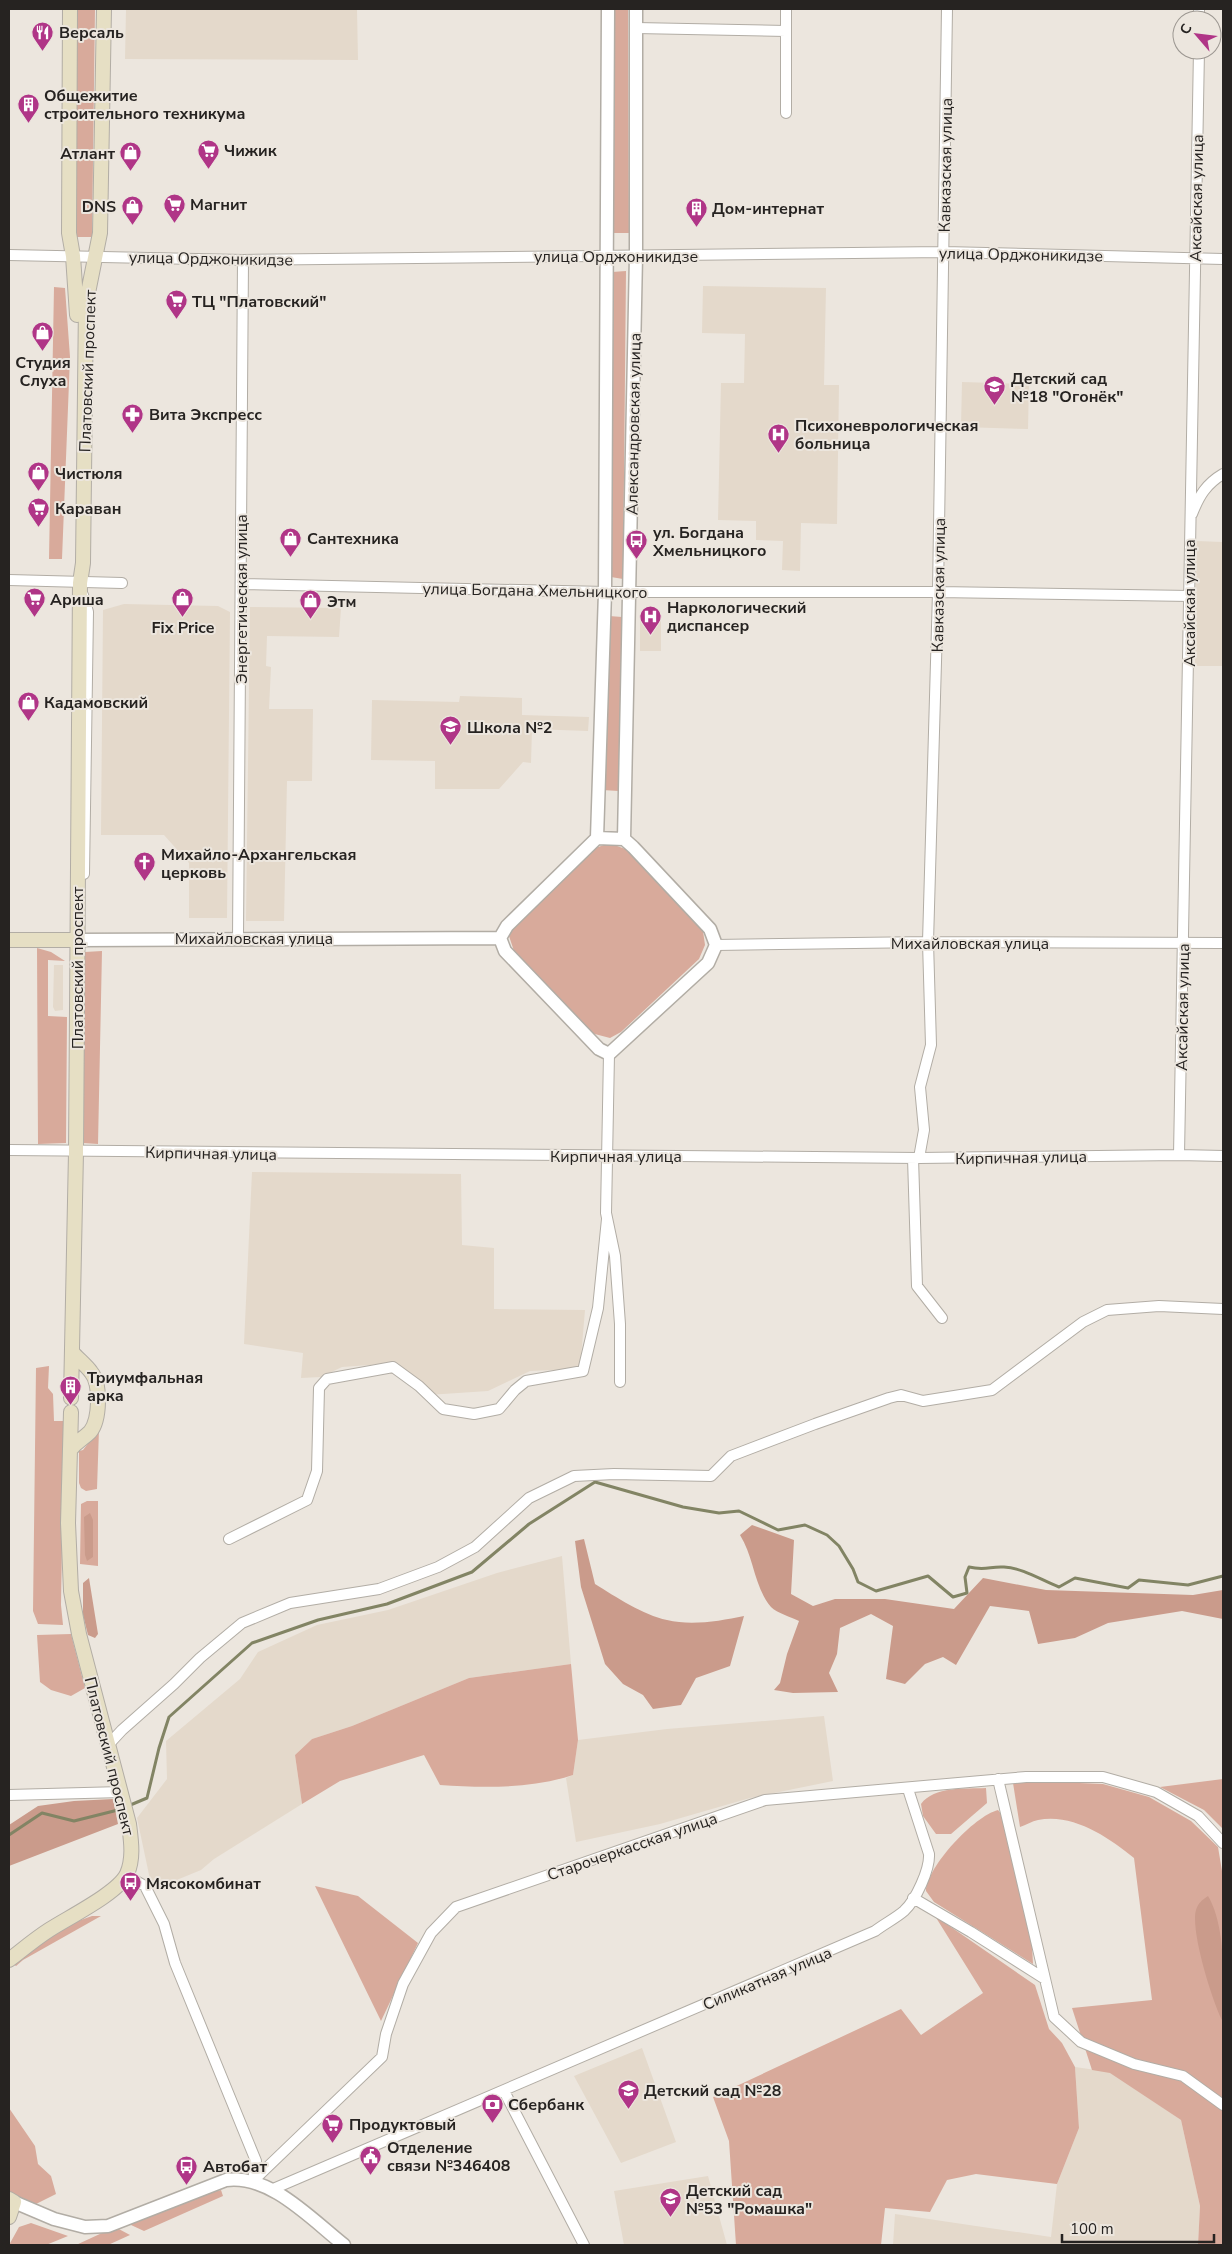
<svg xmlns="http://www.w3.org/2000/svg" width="1232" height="2254" font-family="'Nunito Sans',sans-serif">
  <rect width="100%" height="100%" fill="#ece6de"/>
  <path fill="#e4d9cb" d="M126,9H357L358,60L125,59Z
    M703,286L826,288L824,385H839L837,524L801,523L800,571L782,570L783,541L756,540V521L718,520L721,383H744L745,334L702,333Z
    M962,382L1029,384L1028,429L961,427Z
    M1196,541L1223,542V666H1195Z
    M124,604L218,606L230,612L227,918H189V863L164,835H101L103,610Z
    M250,607L341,608L339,637L267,636L266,666L271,667L269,709H313L312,781H287L284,921H246Z
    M640,619H661V651H640Z
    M460,696L522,698V715L589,717L588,731L532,729L531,763L523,762L499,789H435V761L371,760L372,700L459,702Z
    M54,965H63V1010L55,1011L53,1007Z
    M252,1172L461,1174L462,1245L494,1248V1309L585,1310L580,1369L530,1371L488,1391L428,1395L397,1363L342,1367L321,1377L301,1378L303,1353L244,1344Z
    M562,1556L571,1664L469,1678L352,1726L312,1739L295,1755L302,1804L214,1859L201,1870L162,1886L151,1884L137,1818L167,1779L166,1741L240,1679L258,1652L317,1625L388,1610L497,1573Z
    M824,1716L833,1781L750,1798L660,1824L576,1842L566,1778L573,1775L578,1740L667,1729Z
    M642,2048L676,2142L621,2163L574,2076Z
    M1075,2067L1110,2072L1181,2120L1200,2206L1198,2245H893L895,2214L1051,2237L1057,2184L1079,2128Z
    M708,2176L727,2245H624L614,2191Z"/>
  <path fill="#d8aa9b" d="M76,9H95L92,237H74Z
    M612,9H628L629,233H613Z
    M626,271L623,579L611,577L612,272Z
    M54,287L65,288L70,357L62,559H49Z
    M609,616L622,617L619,791L602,790Z
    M609,843L628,850L703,931L705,945L699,959L621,1032L610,1038L591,1033L514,951L509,936L514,925L593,849Z
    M37,948L51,952L65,961L48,960V1016L67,1017L66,1143L38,1144Z
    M102,951L98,1144L83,1143L85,952Z
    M49,1366L48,1388L53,1394L54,1421H64L61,1605L63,1625L38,1624L33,1611L36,1368Z
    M99,1429L97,1489L86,1491L81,1488L79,1483V1451L83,1450Z
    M87,1501H98V1566L80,1564L81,1504Z
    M71,1634L85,1688L71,1696L51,1690L40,1682L37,1635Z
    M571,1664L578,1740L573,1775C531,1789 483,1788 440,1785L424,1755L340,1781L302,1804L295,1755L312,1739L352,1726L469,1678Z
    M1223,1779V1829L1204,1810L1160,1787Z
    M1056,1782L1103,1784L1149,1797L1191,1821L1218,1847L1223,1877V2245H1198L1200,2206L1181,2120L1110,2073L1092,2070L1072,2008L1152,2000L1134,1858C1108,1837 1073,1813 1038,1820C1032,1821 1026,1825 1020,1827L1013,1783Z
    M986,1788L987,1803L951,1834H936L923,1816L921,1804C934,1786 966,1789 986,1788Z
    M998,1810L1002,1815L1032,1945L1033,1964L934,1902L926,1891C927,1867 974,1816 998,1810Z
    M315,1886L358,1896L418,1943L381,2021Z
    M92,1916H101L23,1960L16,1966L12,1963C37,1944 62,1926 92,1916Z
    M935,1916L1035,1985L1049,2029L1062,2043L1075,2067L1079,2128L1057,2184L976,2174L947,2180L930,2212L885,2208L881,2245H736L729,2141L713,2097L901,2009L921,2035L983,1993Z
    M9,2108L35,2146L38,2164L51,2176L56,2194L32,2206L9,2196Z
    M221,2190L223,2196L144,2231L131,2225L130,2222L190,2198Z
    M31,2223L68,2236L46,2245H9L19,2227Z
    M115,2227L130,2235L108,2245H76Z"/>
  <path fill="#ca9b8b" d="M90,1513L93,1520V1557L87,1561L85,1555L84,1517Z
    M752,1525L794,1540L791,1594L813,1606L835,1599H885L954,1609L983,1578L1046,1590L1193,1595L1223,1590V1619L1182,1611L1108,1623L1075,1638L1038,1644L1029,1611L990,1606L956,1665L943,1657L925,1664L905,1684L886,1679L893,1626L871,1614L840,1628L837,1654L829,1673L838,1692L793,1693L774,1690L780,1683L787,1654L799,1621C791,1617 777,1613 771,1607C754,1587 754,1557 740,1535Z
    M584,1539L595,1584C616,1597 643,1615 667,1620C691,1626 720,1621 744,1616L730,1666L696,1678L681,1705L653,1709L643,1695L623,1684L605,1664L581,1587L575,1541Z
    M89,1578L98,1634L95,1638L88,1635L83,1615V1583Z
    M113,1799L118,1824L9,1866V1825L38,1806L74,1801Z
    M1208,1896C1227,1928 1223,1985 1223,2022C1213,2004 1190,1930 1196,1910C1198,1903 1202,1900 1208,1896Z"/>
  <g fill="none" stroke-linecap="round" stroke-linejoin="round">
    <path stroke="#828464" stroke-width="3" d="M128,1806L147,1798L159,1748L169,1717L252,1643L318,1620L387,1604L472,1572L529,1524L595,1482L683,1507L719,1513L739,1511L778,1530L805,1525L827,1535L839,1546L853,1569L858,1582L876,1591L928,1576L953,1597L967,1593L965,1577L969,1567C986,1571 990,1566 1004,1567C1023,1568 1041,1580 1059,1587L1075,1578L1128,1588L1139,1580L1188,1585L1223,1576
      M9,1835L42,1813L74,1821L122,1809"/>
    <defs>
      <path id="minor" d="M786,9V113
        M1199,20V9
        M636,28L786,31
        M9,255L243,260L944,252L1223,259
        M1192,514C1199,496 1206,484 1223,474
        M9,580L122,583
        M241,584L605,592H938L1190,596
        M83,595L88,612L84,874
        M238,938L243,260
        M716,945L928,942L1223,943
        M609,1054L606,1213L615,1256L620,1324V1382
        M9,1150L919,1158L1179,1155L1223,1156
        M1179,1155L1199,50
        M913,1158L917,1286L942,1318
        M919,1158L924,1130L920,1087L931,1045L928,942L938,592L947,9
        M229,1539L307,1500L317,1471L319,1388L327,1379L393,1367L419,1386L443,1409L474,1414L499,1409L515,1390L526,1381L583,1371L598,1308L607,1219
        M109,1744L122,1730L174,1684L200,1658L242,1623L290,1603L379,1589L438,1567L475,1547L529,1498L574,1476L614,1474L711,1476L731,1456L815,1424L889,1398L901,1395L923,1401L992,1390L1083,1322L1107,1310L1159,1306L1223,1309
        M998,1779L1054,2017L1081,2042L1134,2064L1183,2076L1223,2105
        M9,1795L122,1792
        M127,1876L145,1886L164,1924L175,1963L256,2161L253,2181
        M913,1898L971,1932L1045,1979
        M504,2091L584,2245
        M253,2181L382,2057L386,2034L403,1984L431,1933L456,1907L765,1800L1026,1777H1103L1156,1792L1198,1816L1223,1843
        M273,2189L875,1931C884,1924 896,1918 904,1911C916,1900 930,1869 929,1854L908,1789"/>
      <path id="tertiary" d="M597,838L605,592L608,9
        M597,838L624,839L633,847L710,929L716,945L708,963L609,1054L599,1049L505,951L500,938L507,926Z
        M624,839L636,256V9
        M76,940L500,938
        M14,2202L54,2219L85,2227L108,2226L226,2180C270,2174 311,2219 344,2245"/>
      <path id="secondary" d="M70,9L69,233L73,256L77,315
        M9,940H76
        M71,1398L76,1152L80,583L83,563L86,303L100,233L104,9
        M70,1450C77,1441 83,1439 90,1432C100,1420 101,1384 91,1372C86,1365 78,1359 72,1352
        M9,1960C22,1950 35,1939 49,1930C69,1917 118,1893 127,1874C134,1858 131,1840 129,1824L79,1634L71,1591L68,1523L71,1412
        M9,2199L14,2202L9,2217"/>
    </defs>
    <use href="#minor" stroke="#b2ada5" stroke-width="12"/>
    <use href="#tertiary" stroke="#b2ada5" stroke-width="15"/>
    <use href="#secondary" stroke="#b2ada5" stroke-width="16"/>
    <use href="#minor" stroke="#fff" stroke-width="10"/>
    <use href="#tertiary" stroke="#fff" stroke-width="12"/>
    <use href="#secondary" stroke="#e6dfc4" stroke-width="14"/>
  </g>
  <defs>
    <symbol id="restaurant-pin" viewBox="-11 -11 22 30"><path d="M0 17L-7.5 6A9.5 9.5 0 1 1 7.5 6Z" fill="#b03587" stroke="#ece6de"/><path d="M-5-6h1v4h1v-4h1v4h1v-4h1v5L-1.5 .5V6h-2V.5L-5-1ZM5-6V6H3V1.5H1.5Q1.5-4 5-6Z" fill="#fff"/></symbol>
    <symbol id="building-pin" viewBox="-11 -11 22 30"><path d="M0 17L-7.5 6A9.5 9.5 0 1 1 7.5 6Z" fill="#b03587" stroke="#ece6de"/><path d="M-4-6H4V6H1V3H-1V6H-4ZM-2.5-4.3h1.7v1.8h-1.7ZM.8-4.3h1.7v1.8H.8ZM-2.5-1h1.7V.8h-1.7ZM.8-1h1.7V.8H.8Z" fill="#fff"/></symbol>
    <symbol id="supermarket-pin" viewBox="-11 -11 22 30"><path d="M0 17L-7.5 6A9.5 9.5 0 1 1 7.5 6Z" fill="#b03587" stroke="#ece6de"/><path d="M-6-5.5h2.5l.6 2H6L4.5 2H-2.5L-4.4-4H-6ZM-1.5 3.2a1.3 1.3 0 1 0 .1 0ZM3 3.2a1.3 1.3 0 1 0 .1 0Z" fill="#fff"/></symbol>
    <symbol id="shop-pin" viewBox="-11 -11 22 30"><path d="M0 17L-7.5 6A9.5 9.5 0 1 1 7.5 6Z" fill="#b03587" stroke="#ece6de"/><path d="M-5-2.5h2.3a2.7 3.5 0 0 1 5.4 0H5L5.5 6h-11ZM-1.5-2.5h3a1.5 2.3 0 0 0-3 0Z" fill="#fff"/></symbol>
    <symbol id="school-pin" viewBox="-11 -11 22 30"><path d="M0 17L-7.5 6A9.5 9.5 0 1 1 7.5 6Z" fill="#b03587" stroke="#ece6de"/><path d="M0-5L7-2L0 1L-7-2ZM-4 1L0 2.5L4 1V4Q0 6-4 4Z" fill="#fff"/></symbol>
    <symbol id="pharmacy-pin" viewBox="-11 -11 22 30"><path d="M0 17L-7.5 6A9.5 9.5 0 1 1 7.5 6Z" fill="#b03587" stroke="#ece6de"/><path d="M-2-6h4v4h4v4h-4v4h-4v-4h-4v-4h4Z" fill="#fff"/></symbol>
    <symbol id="hospital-pin" viewBox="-11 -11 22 30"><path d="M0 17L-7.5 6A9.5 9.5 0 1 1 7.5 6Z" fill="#b03587" stroke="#ece6de"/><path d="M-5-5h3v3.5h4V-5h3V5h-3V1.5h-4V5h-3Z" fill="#fff"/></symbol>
    <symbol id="bus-pin" viewBox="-11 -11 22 30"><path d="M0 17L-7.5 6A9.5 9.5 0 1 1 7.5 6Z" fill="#b03587" stroke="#ece6de"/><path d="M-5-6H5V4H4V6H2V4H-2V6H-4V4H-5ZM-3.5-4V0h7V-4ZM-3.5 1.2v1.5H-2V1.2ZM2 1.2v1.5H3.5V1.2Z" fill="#fff"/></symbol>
    <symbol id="church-pin" viewBox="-11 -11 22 30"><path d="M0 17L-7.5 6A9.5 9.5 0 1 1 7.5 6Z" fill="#b03587" stroke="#ece6de"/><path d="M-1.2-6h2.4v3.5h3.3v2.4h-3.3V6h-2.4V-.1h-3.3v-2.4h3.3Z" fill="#fff"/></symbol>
    <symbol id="bank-pin" viewBox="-11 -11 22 30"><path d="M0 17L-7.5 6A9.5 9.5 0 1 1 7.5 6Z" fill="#b03587" stroke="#ece6de"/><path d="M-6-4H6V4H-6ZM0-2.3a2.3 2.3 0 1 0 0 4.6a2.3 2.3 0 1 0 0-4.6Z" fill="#fff"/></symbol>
    <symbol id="civic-pin" viewBox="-11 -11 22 30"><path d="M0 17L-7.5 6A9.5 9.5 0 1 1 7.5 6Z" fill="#b03587" stroke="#ece6de"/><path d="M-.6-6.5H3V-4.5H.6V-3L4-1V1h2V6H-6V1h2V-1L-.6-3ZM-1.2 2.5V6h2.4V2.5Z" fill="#fff"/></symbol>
  </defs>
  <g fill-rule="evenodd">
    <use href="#restaurant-pin" x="30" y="20" width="25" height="34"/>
    <use href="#building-pin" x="16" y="92" width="25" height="34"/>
    <use href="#supermarket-pin" x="196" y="138" width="25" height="34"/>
    <use href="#shop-pin" x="118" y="140" width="25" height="34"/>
    <use href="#supermarket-pin" x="162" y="192" width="25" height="34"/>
    <use href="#shop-pin" x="120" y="194" width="25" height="34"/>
    <use href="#building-pin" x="684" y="196" width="25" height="34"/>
    <use href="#supermarket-pin" x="164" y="288" width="25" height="34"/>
    <use href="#shop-pin" x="30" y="320" width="25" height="34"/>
    <use href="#school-pin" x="982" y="374" width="25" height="34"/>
    <use href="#pharmacy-pin" x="120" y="402" width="25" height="34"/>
    <use href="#hospital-pin" x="766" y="422" width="25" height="34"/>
    <use href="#shop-pin" x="26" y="460" width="25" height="34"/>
    <use href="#supermarket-pin" x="26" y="496" width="25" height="34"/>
    <use href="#shop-pin" x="278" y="526" width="25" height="34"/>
    <use href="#bus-pin" x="624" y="528" width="25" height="34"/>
    <use href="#shop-pin" x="170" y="586" width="25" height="34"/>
    <use href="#supermarket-pin" x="22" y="586" width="25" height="34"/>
    <use href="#shop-pin" x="298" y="588" width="25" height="34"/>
    <use href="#hospital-pin" x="638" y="604" width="25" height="34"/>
    <use href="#shop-pin" x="16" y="690" width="25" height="34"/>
    <use href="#school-pin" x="438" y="714" width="25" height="34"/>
    <use href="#church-pin" x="132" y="850" width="25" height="34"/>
    <use href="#building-pin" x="58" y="1374" width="25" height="34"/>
    <use href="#bus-pin" x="118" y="1870" width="25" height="34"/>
    <use href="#school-pin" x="616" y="2078" width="25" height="34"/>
    <use href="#bank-pin" x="480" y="2092" width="25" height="34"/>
    <use href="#supermarket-pin" x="320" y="2112" width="25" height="34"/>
    <use href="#civic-pin" x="358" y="2144" width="25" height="34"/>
    <use href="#bus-pin" x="174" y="2154" width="25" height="34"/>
    <use href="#school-pin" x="658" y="2186" width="25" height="34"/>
  </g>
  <g text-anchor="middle" stroke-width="4" stroke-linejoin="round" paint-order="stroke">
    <g font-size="16" font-weight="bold" fill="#262321" stroke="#ece6de" text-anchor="start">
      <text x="59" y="38">Версаль</text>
      <text x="44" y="101">Общежитие<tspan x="44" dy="18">строительного техникума</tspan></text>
      <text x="224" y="156">Чижик</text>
      <text x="115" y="159" text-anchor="end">Атлант</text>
      <text x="190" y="210">Магнит</text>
      <text x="116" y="212" text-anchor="end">DNS</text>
      <text x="712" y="214">Дом-интернат</text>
      <text x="192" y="307">ТЦ "Платовский"</text>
      <text x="43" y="368" text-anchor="middle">Студия<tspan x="43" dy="18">Слуха</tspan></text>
      <text x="1011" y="384">Детский сад<tspan x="1011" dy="18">№18 "Огонёк"</tspan></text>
      <text x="149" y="420">Вита Экспресс</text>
      <text x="795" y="431">Психоневрологическая<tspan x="795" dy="18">больница</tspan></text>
      <text x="55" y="479">Чистюля</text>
      <text x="55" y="514">Караван</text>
      <text x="653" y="538">ул. Богдана<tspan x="653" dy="18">Хмельницкого</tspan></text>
      <text x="307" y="544">Сантехника</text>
      <text x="50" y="605">Ариша</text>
      <text x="327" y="607">Этм</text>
      <text x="667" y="613">Наркологический<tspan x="667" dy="18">диспансер</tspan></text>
      <text x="183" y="633" text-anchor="middle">Fix Price</text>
      <text x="44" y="708">Кадамовский</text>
      <text x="467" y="733">Школа №2</text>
      <text x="161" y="860">Михайло-Архангельская<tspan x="161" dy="18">церковь</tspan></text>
      <text x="87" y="1383">Триумфальная<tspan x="87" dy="18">арка</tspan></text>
      <text x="146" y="1889">Мясокомбинат</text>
      <text x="644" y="2096">Детский сад №28</text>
      <text x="508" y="2110">Сбербанк</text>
      <text x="349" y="2130">Продуктовый</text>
      <text x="387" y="2153">Отделение<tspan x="387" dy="18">связи №346408</tspan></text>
      <text x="203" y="2172">Автобат</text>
      <text x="686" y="2196">Детский сад<tspan x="686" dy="18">№53 "Ромашка"</tspan></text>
    </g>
    <g font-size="16" fill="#262321" stroke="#ece6de">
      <text transform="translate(945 165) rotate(-89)" y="6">Кавказская улица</text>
      <text transform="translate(1196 198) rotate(-89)" y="6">Аксайская улица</text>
      <text transform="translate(1021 254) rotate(1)" y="6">улица Орджоникидзе</text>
      <text x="616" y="262">улица Орджоникидзе</text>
      <text transform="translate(211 258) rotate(1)" y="6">улица Орджоникидзе</text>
      <text transform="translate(87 371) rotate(-88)" y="6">Платовский проспект</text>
      <text transform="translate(633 424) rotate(-89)" y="6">Александровская улица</text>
      <text transform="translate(938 585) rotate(-89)" y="6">Кавказская улица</text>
      <text transform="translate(535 590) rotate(1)" y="6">улица Богдана Хмельницкого</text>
      <text transform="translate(241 599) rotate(-90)" y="6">Энергетическая улица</text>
      <text transform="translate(1189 603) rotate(-90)" y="6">Аксайская улица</text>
      <text x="254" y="944">Михайловская улица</text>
      <text x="970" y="949">Михайловская улица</text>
      <text transform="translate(77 968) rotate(-90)" y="6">Платовский проспект</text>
      <text transform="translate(1182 1007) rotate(-89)" y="6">Аксайская улица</text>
      <text transform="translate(211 1153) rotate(1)" y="6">Кирпичная улица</text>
      <text x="616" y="1162">Кирпичная улица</text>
      <text transform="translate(1021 1157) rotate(-1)" y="6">Кирпичная улица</text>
      <text transform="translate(110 1756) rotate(76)" y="6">Платовский проспект</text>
      <text transform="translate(632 1846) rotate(-19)" y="6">Старочеркасская улица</text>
      <text transform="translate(767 1978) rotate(-23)" y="6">Силикатная улица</text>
    </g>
  </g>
  <rect width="1232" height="2254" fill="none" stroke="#262321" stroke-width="20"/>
  <g transform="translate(1197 35) rotate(298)"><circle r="24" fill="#ece6de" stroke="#9d9892"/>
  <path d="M0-4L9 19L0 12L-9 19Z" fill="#b03587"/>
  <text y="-8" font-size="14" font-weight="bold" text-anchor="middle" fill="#262321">С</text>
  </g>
  <path d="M1062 2234v8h152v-8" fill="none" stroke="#262321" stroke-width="2.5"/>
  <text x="1070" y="2234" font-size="15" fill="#262321" stroke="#ece6de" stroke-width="4" paint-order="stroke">100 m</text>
</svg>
